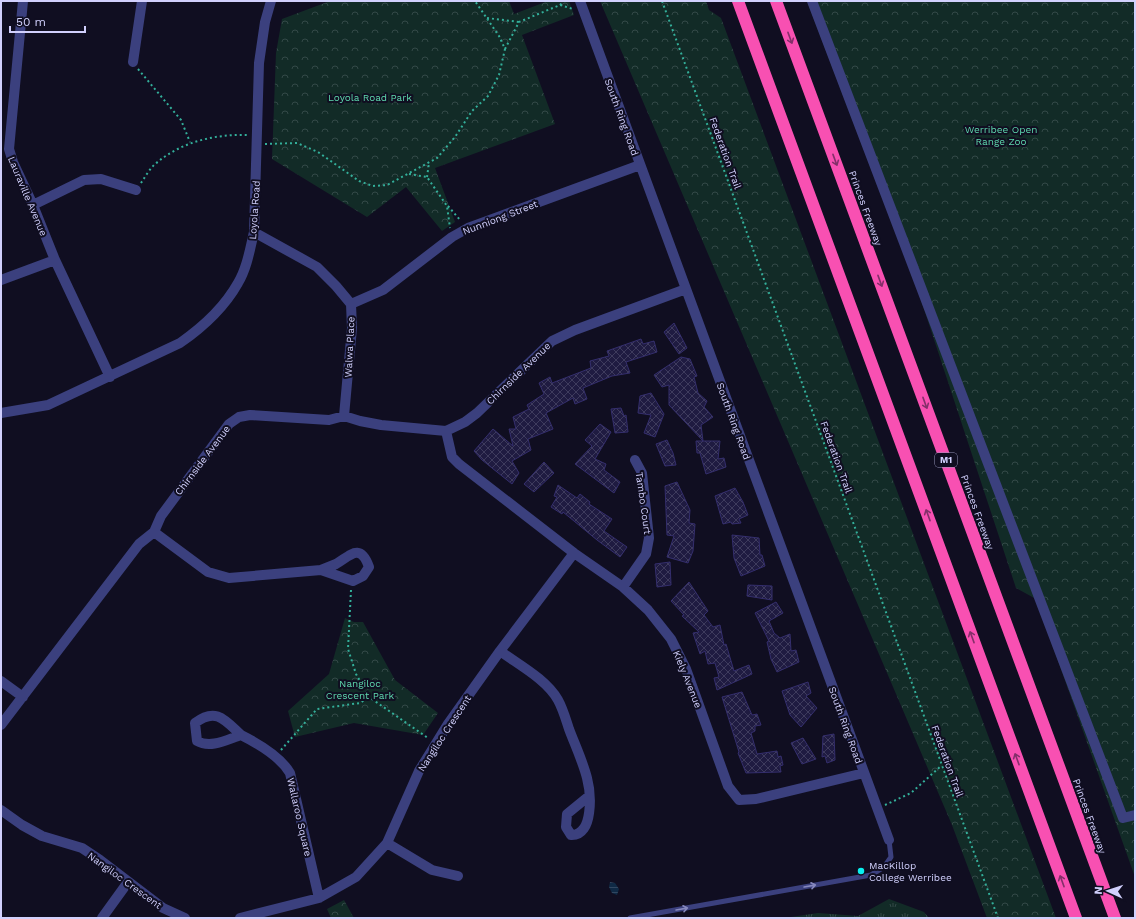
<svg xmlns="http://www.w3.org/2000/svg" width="1136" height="919" font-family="'Work Sans',sans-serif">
  <defs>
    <pattern id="grass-tufts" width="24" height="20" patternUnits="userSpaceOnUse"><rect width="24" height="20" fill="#122b27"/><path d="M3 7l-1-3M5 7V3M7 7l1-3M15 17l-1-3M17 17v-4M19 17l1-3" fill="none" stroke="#334947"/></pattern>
    <pattern id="forest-crowns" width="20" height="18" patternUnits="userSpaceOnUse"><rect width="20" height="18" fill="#122b27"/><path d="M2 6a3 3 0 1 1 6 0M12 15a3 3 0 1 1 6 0" fill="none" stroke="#334947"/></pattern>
    <pattern id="water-rules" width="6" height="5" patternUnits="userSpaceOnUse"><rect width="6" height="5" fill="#0f2945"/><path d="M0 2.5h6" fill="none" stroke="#314761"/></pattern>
    <pattern id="building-cross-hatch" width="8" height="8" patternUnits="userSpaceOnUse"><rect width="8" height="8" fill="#1f1b41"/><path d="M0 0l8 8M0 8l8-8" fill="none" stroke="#3e3b5d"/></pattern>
  </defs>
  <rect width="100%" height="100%" fill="#100e21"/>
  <path fill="url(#grass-tufts)" d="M889,899L924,912L929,918H784L818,913L858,916Z"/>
  <path fill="url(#forest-crowns)" d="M330,1H509L514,14L548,1H569L574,15L522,35L555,124L435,168L455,222L442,231L406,187L367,217L272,159L276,53L282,19Z
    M600,1H706L709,10L721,18L1056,918H987L952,825Z
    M807,1H1135V877L1036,599L1016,588L918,291Z
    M345,618L354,622H363L395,680L438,713L423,735L354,723L295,737L288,711L329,674Z
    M344,900L354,918H331L327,909Z"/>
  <path fill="url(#water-rules)" d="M610,882L615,883L619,889L617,895L612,893L609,887Z"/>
  <path fill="url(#building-cross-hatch)" stroke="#342e6d" d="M674,323L687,348L679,354L664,332Z
    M641,339L643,344L654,341L657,352L626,362L630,373L612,376L583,388L587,399L575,404L573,398L546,413L553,429L528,439L531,450L512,461L519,473L512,484L482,460L474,451L493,429L513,446L509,429H516L513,417L529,409L527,405L544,394L539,383L550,377L552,383L591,368L590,361L609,356L607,351Z
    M681,357L690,359L697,376L694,377L698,393L707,401L704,407L713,417L701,425L703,441L669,405V385L662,387L654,375Z
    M651,393L664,414L655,437L644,433L651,415L638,413L640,396Z
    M621,408L624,416L626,415L628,432L615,433L611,409Z
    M600,424L611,432L595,459L606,464L604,470L620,482L614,493L575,464L592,446L585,440Z
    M667,440L673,453L676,465L665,466L656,444Z
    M696,441H720L718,459L724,458L726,467L706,474L700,453H697Z
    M544,462L554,473L534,492L524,484Z
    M677,482L690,510L689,523L695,524L693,551L688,563L667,557L674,536L667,535L665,486Z
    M558,485L577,498L580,494L590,502L589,504L612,519L604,531L627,547L620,557L597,540L563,512L562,514L551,507L557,497L554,496Z
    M735,488L743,502L748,515L739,519L741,523L732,524L731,522L723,524L715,496Z
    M732,535L759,538L760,555H762L765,566L741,576L734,558Z
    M670,562L671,585L657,587L655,564Z
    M689,582L708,611L704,615L713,627L720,625L724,645L726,644L734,671L749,665L752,674L717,690L714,678L719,677L715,663L708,664L705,651L700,654L693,633L699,632L682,616L684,615L671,601Z
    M748,585L772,586V600L747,596Z
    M776,602L783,613L769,621L774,633L780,638L790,634L791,651L796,650L799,662L777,672L771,659L767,642L769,641L755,613Z
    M808,682L811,693L806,696L817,708L801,727L790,715L782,691Z
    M742,692L752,715L757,714L761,725L755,726V731L751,733L757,754L777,751L778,757L781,756L783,765L780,766L781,772L746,773L738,753L739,752L722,697Z
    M834,734L835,760L827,763L825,756L822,757L823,736Z
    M803,738L816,759L802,764L791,743Z"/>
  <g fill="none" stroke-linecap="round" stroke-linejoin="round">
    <path stroke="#33af9a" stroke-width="2" stroke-dasharray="2 3" stroke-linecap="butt" d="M662,1L998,918
      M560,5L564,1
      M487,18L519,22
      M505,49L519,22L560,5L573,9
      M138,69L181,120L190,142
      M265,144L297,143L318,152L359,181L373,186L387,185L437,158L455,137L472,111L488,96L499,75L505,49L499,36L475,1
      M409,174L427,177L447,206L450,228
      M427,177L429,163
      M141,183C145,177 149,170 154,165C180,142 214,134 248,135
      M448,206L461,221
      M351,590L348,649L356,674L369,697L428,738
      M281,750L317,709L360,703L369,697
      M885,805L911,793L941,766"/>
    <path stroke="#3b407e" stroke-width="5" d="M630,918L871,875L884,867L891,857L889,840"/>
    <path stroke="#3b407e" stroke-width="10" d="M23,1L9,149L13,162L33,205L55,260L110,377
      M580,1L889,840
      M812,1L1123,818L1135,815
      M133,62L142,1
      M33,205L84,180L101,179L136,190
      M254,232L317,267L336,286L351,304L352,328L344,416
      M1,280L55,260
      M351,304L383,290L452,237L468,228L640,165
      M1,413L48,405L180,343C203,327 224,308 238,283C247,268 250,249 254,232L259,63L265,22L271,1
      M446,431L452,457L459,464L574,553L623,587L648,610L671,639L686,669L728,786L739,800L756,799L864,773
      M154,532L208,572L229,578L321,570L353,581L363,576L369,567C360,542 350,556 336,564C331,566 326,568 321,570
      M623,587L646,554L649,538L642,473L635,460
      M500,651C519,665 546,679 558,700C563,709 566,720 569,729C575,745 583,762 587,778C591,793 594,836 571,835L566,827L567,814L589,796
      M1,681L23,697
      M1,725L139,544L154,532L161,516L229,424L239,417L250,415L329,420L344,416L360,421L381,425L446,431L465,422L477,413L552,341L575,330L686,289
      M241,735C225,720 216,707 195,723L197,741C211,749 228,739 241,735C259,744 280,756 290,773L319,898
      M1,810L22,825L42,836L82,848L100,860L163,908L185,918
      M387,843L432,870L458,876
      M102,918L128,882
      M240,918L319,898L356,877L387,843L419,771L448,724L500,651L574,553"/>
    <path stroke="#f850b2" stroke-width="12" d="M738,1L1076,918
      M776,1L1115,918"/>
  </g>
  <defs><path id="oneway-shaft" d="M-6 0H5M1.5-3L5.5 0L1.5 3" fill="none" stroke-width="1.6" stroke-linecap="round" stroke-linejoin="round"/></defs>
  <g stroke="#842f6a">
    <use href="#oneway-shaft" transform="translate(790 38) rotate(70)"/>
    <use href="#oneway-shaft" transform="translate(835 160) rotate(70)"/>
    <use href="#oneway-shaft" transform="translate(880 281) rotate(70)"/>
    <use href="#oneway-shaft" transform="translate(925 403) rotate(70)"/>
    <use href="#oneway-shaft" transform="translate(928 515) rotate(-110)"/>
    <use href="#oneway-shaft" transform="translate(972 637) rotate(-110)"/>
    <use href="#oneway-shaft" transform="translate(1017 759) rotate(-110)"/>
    <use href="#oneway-shaft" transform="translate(1062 881) rotate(-110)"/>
  </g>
  <g stroke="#8688be">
    <use href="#oneway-shaft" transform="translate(810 886) rotate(-10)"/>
    <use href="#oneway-shaft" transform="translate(682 909) rotate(-10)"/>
  </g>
  <circle fill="#09f0ef" stroke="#100e21" stroke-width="1.5" cx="861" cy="871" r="4"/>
  <g text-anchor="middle" stroke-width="4" stroke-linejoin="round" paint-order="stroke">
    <rect fill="#100e21" stroke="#9796bb" stroke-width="1" x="935" y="453" width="22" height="14" rx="3"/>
    <g font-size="9" font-weight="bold" fill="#d1d0fd">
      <text x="946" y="463">M1</text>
    </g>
    <g font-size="10" fill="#5fdaaf" stroke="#100e21">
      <text x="370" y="101">Loyola Road Park</text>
      <text x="1001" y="133">Werribee Open<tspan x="1001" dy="12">Range Zoo</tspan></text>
      <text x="360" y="687">Nangiloc<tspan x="360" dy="12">Crescent Park</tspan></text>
    </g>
    <g font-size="10" fill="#d1d0fd" stroke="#100e21">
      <text transform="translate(622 117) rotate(70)" y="4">South Ring Road</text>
      <text transform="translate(726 153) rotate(70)" y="4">Federation Trail</text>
      <text transform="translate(28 196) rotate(67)" y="4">Lauraville Avenue</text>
      <text transform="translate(866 208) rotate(70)" y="4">Princes Freeway</text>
      <text transform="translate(254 210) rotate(-86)" y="4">Loyola Road</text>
      <text transform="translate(500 217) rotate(-21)" y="4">Nunniong Street</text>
      <text transform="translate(349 347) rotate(-87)" y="4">Walwa Place</text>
      <text transform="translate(518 373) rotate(-44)" y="4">Chirnside Avenue</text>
      <text transform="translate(734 421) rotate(70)" y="4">South Ring Road</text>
      <text transform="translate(837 457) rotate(70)" y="4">Federation Trail</text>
      <text transform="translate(202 460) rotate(-53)" y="4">Chirnside Avenue</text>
      <text transform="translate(644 503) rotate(82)" y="4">Tambo Court</text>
      <text transform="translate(978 512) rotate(70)" y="4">Princes Freeway</text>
      <text transform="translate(688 679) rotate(68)" y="4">Kiely Avenue</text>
      <text transform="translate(846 725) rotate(70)" y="4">South Ring Road</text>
      <text transform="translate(444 733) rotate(-57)" y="4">Nangiloc Crescent</text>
      <text transform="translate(948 761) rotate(70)" y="4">Federation Trail</text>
      <text transform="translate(1090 816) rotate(70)" y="4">Princes Freeway</text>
      <text transform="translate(300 817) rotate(77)" y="4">Wallaroo Square</text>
      <text transform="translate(125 880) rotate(36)" y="4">Nangiloc Crescent</text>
    </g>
    <g font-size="10" fill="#d1d0fd" stroke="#100e21" text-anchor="start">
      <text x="869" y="869">MacKillop<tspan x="869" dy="12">College Werribee</tspan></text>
    </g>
  </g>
  <rect width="1136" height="919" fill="none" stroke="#d1d0fd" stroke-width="4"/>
  <g transform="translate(1108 891) rotate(273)" stroke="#100e21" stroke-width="3" paint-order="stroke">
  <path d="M0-3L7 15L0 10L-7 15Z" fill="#d1d0fd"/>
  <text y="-6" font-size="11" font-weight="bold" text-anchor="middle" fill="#d1d0fd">N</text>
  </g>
  <path d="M10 26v6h75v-6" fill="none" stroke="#d1d0fd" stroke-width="2"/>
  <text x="16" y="26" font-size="12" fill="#d1d0fd" stroke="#100e21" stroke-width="3" paint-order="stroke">50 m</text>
</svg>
